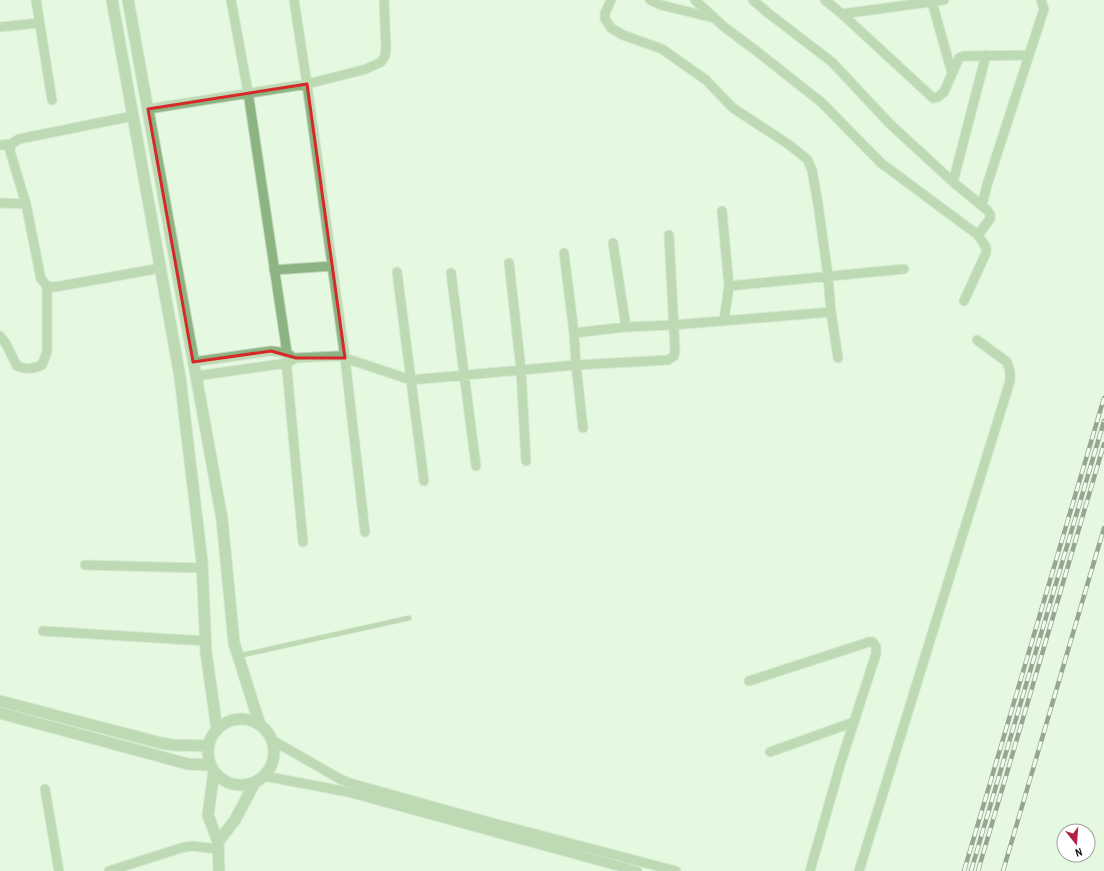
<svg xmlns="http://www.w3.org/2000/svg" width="1104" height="871" font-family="'Archivo Narrow',sans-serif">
  <rect width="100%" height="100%" fill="#e5f9e0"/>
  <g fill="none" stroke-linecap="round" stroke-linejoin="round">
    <defs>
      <path id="service" d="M238,656L409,618"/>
      <path id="minor" d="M36,0L52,100
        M231,0L248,92L287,353V370L303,542
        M294,0L307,84L345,358L411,380L576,365L574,333L626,327L673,325L831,312
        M611,0L605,13V19L611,28L623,35L662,49L706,80L733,108L788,144L807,159L812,170L818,204L828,276L831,312L838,358
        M650,0L661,5L714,18
        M695,0L723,26L759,53L821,102L881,163L978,235L986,247V253L964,301
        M753,0L768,13L832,62L889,123L953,182L987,210L990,214V219L978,235
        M825,0L842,14L933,98L938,97L944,92L959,58L964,56L1029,55
        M932,2L952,73
        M842,14L944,0
        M0,27L39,23
        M148,109L307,84L366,69L381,62L385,56L386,48L384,0
        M133,116L19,139L11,144L10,151L26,204L41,279L47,286L55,287L161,268
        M0,145L11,144
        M953,182L986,55
        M0,203L26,204
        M982,205L987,185L1044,9L1041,0
        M722,211L729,286
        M613,243L626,327
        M564,253L574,333
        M509,263L521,370L526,461
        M274,270L332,266
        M397,272L424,481
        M451,273L476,466
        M724,320L729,286L904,269
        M0,336L6,344L17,366C26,370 34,369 42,365L47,352V286
        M193,362L271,351L287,353L291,356
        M196,376L287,363L296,358L338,356L345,358L365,532
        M583,428L576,365L668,360L674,356L675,350L669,235
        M85,565L203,568
        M43,631L206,641
        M749,681L869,642H873L876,647V654L841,762L810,871
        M272,740L340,779L350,783L486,821L676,871
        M770,752L854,722
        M264,776L348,792L637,871
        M45,789L59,871
        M109,871L181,848L192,846L219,849
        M859,871L1010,381V372L1007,362L977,340"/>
      <path id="tertiary" d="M112,0L180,377L202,562L206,652L217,730
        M128,0L222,519L234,643L260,725
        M0,701L161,743L173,745L209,746
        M0,713L188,764L211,765
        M208 752a33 33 0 1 1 66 0a33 33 0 1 1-66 0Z
        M214,771L208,815L218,842L219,871
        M218,842L235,820L255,782"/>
    </defs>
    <use href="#service" stroke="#c3d4be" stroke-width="6"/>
    <use href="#minor" stroke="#c3d4be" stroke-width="11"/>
    <use href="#tertiary" stroke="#c3d4be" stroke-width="13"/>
    <use href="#service" stroke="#8cb482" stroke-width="4.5"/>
    <use href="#minor" stroke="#8cb482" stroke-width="9"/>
    <use href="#tertiary" stroke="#8cb482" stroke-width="11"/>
    <defs>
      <path id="rail" d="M964,871L1104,398
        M971,871L1104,421
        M978,871L1104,444
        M1003,871L1104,528"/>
    </defs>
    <use href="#rail" stroke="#394236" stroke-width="4.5"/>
    <use href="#rail" stroke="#fff" stroke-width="3" stroke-dasharray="9" stroke-linecap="butt"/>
  </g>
  <path d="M0 0H1104V871H0ZM307,84L345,358H296L271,351L193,362L148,109Z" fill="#e5f9e0" fill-opacity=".55" fill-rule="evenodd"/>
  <path fill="none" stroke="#d62828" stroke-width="3" stroke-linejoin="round" d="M307,84L345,358H296L271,351L193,362L148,109Z"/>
  <g transform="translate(1076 843) rotate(163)"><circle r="19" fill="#ffffff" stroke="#9fa19e"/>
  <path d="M0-3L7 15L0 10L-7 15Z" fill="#b42243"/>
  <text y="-6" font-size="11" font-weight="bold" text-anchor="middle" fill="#0e140c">N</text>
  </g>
</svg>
